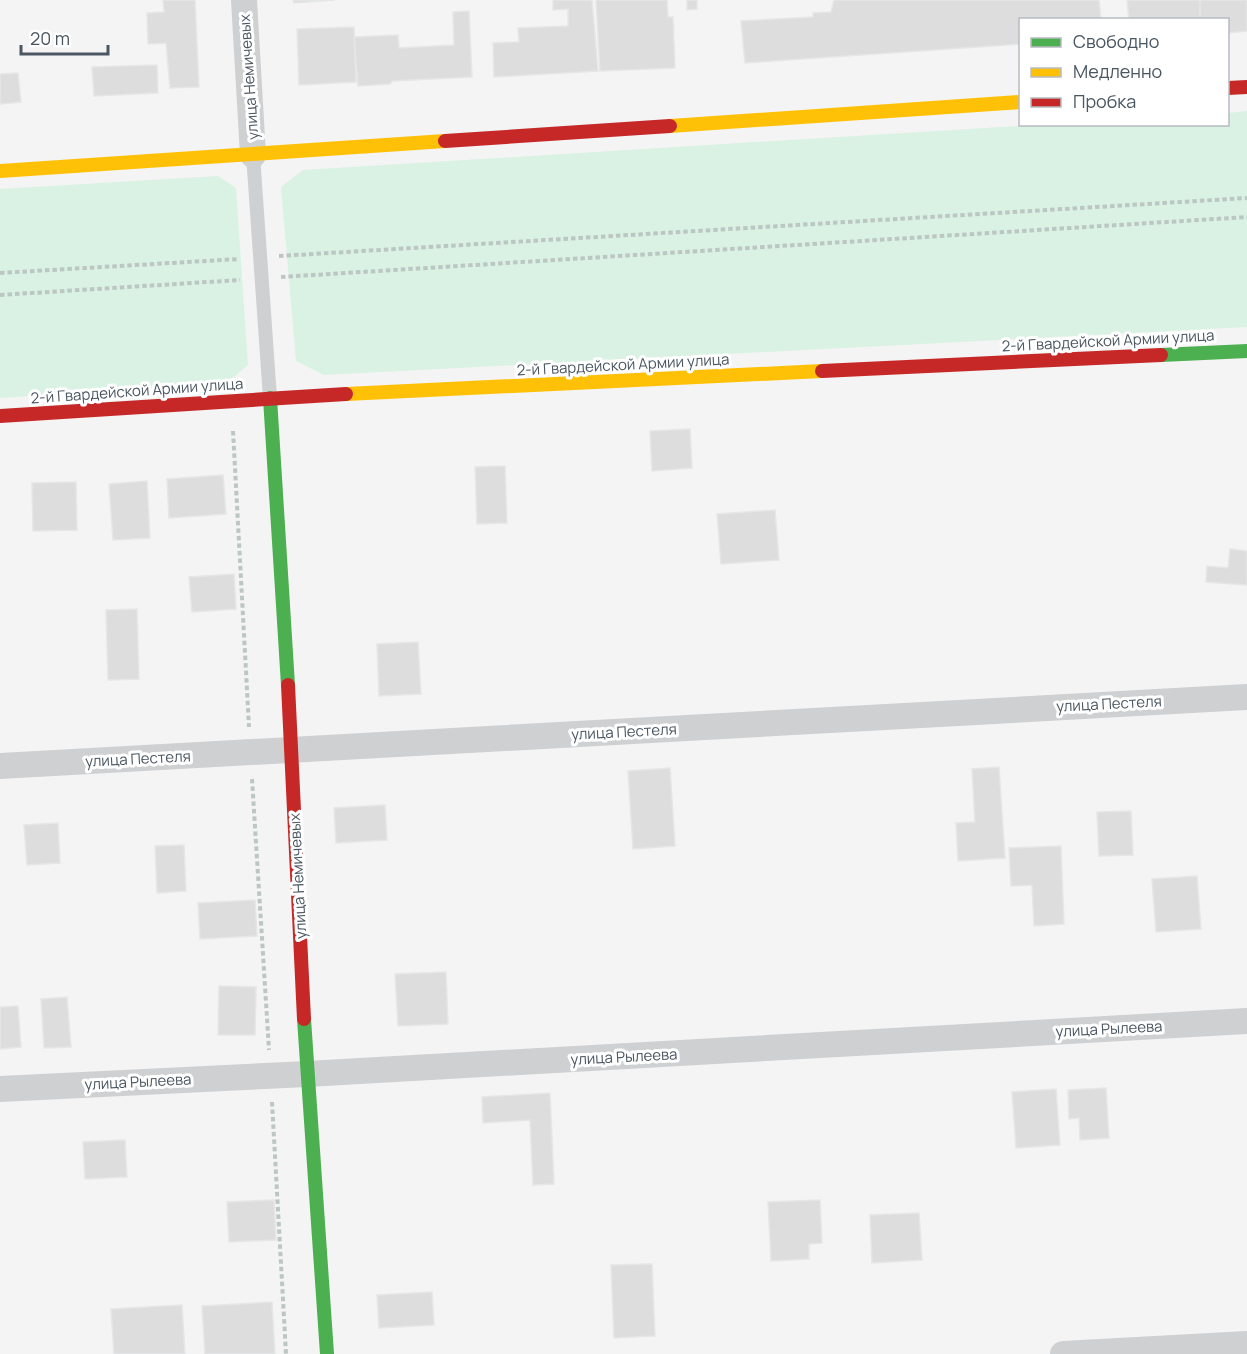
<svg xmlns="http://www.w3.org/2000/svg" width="1247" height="1354" font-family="Manrope,sans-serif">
  <rect width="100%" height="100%" fill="#f4f4f4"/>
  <path fill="#d9f2e3" d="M1247,111V327L324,375L296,361L281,187L303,170L1034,125L1228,124V113Z
    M218,176L236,188L248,365L227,383L0,398V189Z"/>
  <path fill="#ddddde" stroke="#e5e6e7" stroke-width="1.5" d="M163,0H195L199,87L170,88L166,43L148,44L147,13L164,12Z
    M293,0H335L294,3Z
    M553,0H592L598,71L494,77L493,43L519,42L518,28L568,26V9L553,10Z
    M596,0H667L668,17H673L675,68L600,71Z
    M687,0H697V9L687,10Z
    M834,0H1099L1101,20H1020V44L745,63L741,21L813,17V13L831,12Z
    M1127,0H1200V20H1129Z
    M1200,0H1247V31L1228,33V20H1200Z
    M469,11L472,77L392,81L390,84L358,86L354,37L398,35L399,48L454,45L453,12Z
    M354,27L356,82L299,85L297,29Z
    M157,65L158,93L94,96L92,67Z
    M18,73L21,102L0,104V74Z
    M690,429L692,468L652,471L650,431Z
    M505,466L507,523L477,524L475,467Z
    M223,475L226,514L169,518L167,479Z
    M147,481L150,538L113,540L109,484Z
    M76,482L77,530L33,531L32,483Z
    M775,510L779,560L721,564L717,514Z
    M1230,549L1247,551V585L1206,582L1207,566L1228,568Z
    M234,574L236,609L192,612L189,577Z
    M137,609L139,679L108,680L106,610Z
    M418,642L421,694L379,696L377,644Z
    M999,767L1005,858L958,861L956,823L975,822L972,769Z
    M670,768L675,846L633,849L628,771Z
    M385,805L387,840L336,843L334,808Z
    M1131,811L1133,855L1099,856L1097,812Z
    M58,823L60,863L27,865L24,825Z
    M184,845L186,891L157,893L155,846Z
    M1061,846L1064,924L1034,926L1032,885L1011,886L1009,848Z
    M1197,876L1201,929L1156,932L1152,879Z
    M255,900L257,936L200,939L198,903Z
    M446,972L448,1024L398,1026L395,974Z
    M219,986L256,987L255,1035H218Z
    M67,997L71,1047L44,1048L41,999Z
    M18,1006L21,1047L0,1049V1007Z
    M1106,1088L1109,1138L1080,1140L1079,1118L1069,1119L1068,1090Z
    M1056,1089L1060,1145L1016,1148L1012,1092Z
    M550,1093L554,1184L533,1185L530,1120L483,1123L482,1097Z
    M125,1140L127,1177L85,1179L83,1142Z
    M274,1200L276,1240L229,1242L227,1202Z
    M820,1200L822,1243L809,1244V1259L771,1261L768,1202Z
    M919,1213L922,1260L872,1263L870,1215Z
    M652,1264L655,1336L614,1338L611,1265Z
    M432,1292L434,1325L379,1328L377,1295Z
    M272,1302L275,1354H205L202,1306Z
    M182,1305L185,1354H114L111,1309Z"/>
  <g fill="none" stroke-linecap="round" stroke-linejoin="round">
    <path stroke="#bcc7c4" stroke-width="4" stroke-dasharray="4.5 3" stroke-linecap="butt" d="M279,256L1247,198
      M0,273L239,259
      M281,277L1247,217
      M0,295L240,280
      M233,431L249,727
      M252,779L269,1050
      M272,1102L286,1354"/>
    <path stroke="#ced0d2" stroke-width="14" d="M253,155L270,398"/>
    <path stroke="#ced0d2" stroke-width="26" d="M244,0L253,155
      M0,766L1247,697
      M0,1089L307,1074L1247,1021
      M1063,1354L1247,1344"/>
    <path stroke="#4caf50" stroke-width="14" d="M1161,355L1247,351
      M270,398L288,685
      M304,1019L327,1354"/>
    <path stroke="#ffc107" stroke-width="14" d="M670,126L1020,102
      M0,171L445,141
      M346,394L822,371"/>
    <path stroke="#c62828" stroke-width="14" d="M1228,88L1247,87
      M445,141L670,126
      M822,371L1161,355
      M0,416L346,394
      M288,685L304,1019"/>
  </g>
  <g text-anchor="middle" stroke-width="6" stroke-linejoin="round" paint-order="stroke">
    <g font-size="15" fill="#4a5661" stroke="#fff">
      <text transform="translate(249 77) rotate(-94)" y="5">улица Немичевых</text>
      <text transform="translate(1108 341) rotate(-3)" y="5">2-й Гвардейской Армии улица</text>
      <text transform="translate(623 365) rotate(-3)" y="5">2-й Гвардейской Армии улица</text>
      <text transform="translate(137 391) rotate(-4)" y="5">2-й Гвардейской Армии улица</text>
      <text transform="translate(1109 704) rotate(-3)" y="5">улица Пестеля</text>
      <text transform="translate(624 732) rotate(-3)" y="5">улица Пестеля</text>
      <text transform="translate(138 759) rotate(-3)" y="5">улица Пестеля</text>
      <text transform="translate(298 876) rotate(-93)" y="5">улица Немичевых</text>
      <text transform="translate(1109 1029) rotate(-3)" y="5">улица Рылеева</text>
      <text transform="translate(624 1057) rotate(-3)" y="5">улица Рылеева</text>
      <text transform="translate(138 1082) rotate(-3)" y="5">улица Рылеева</text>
    </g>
  </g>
  <rect x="1019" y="18" width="210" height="108" fill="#ffffff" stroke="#b7bbc0" stroke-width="1.5"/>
  <rect x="1031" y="38" width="30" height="9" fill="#4caf50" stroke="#b7bbc0" stroke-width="1.5"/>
  <text x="1073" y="48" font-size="18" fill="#4a5661">Свободно</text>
  <rect x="1031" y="68" width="30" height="9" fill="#ffc107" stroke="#b7bbc0" stroke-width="1.5"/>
  <text x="1073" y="78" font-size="18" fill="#4a5661">Медленно</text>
  <rect x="1031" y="98" width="30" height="9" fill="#c62828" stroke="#b7bbc0" stroke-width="1.5"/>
  <text x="1073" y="108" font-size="18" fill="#4a5661">Пробка</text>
  <path d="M21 45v9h87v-9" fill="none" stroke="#4a5661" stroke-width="3"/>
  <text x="30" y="45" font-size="18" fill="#4a5661" stroke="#ffffff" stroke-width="4.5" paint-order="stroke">20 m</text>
</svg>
